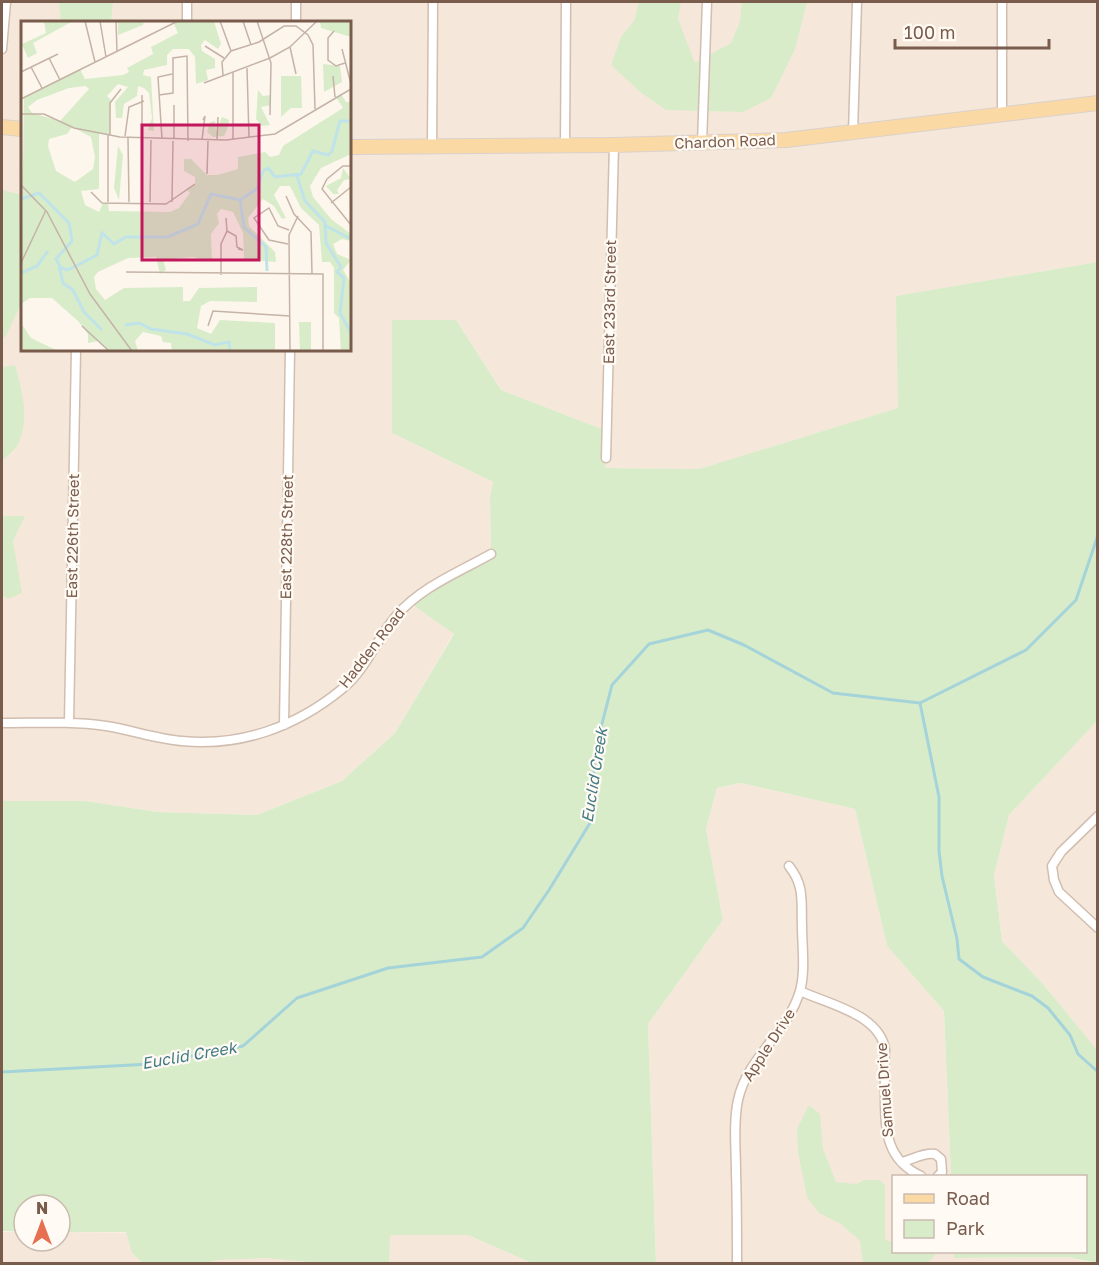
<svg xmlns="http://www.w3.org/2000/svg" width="1099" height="1265" font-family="'Golos Text',sans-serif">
  <rect width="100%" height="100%" fill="#fdf6ec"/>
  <path fill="#f5e8da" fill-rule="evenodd" d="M2,2H1097V262L897,296L899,408L699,469L605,468L607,431L501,390L456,320L392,433L493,482L490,496L491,554L410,602L454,633L395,733L342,781L257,815L158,812L85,801H2ZM22,22H350V350H22Z
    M1097,721V1050L1043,984L1002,941L994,875L1009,815Z
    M741,783L855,809L887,946L944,1011L951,1176H894V1252H954L955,1258L1067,1257L1092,1263H656L648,1024L723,920L706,829L717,788Z
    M2,1232H24V1241H60V1232L468,1235L532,1263H2Z"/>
  <path fill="#d8ecc9" d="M59,2H113L111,22H61Z
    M639,2H681L678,19L695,63L731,43L740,22L742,2H807L795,49L771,98L743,112L666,110L640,92L611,65L621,37L634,21Z
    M2,190L22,195V302L6,336L2,338Z
    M1097,262V721L1009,815L994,875L1002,941L1043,984L1097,1050V1263L1067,1257L954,1258V1252H1086V1176H951L944,1011L887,946L855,809L741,783L717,788L706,829L723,920L648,1024L656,1263H532L468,1235H390L389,1263H320L266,1258L218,1260L202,1264L143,1263L132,1253L126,1232H60V1205H24V1232L2,1231V801H85L158,812L257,815L342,781L395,733L454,634L409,602L491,554L490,496L493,482L392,433V320H456L501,390L607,431L605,468L699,469L898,408L896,296Z
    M15,365C22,389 30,420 18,444C15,450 7,456 2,461V367Z
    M2,516H25L13,541L22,593L8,599L2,595Z
    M809,1105L820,1114L823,1149L836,1182L856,1184L865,1180H879L885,1185V1239L893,1243L894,1252H935V1256L927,1263H863L860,1241L841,1224L819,1213L807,1197L798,1152L797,1129Z"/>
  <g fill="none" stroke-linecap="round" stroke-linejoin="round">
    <path stroke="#a5d3da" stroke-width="3" d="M920,703L939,797V851L942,876L957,939L959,959L983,977L1032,996L1048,1008L1070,1035L1078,1054L1098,1072
      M2,1072L150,1064L243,1046L297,998L388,968L482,957L523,928L549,890L590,823L596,747L612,685L649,644L708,630L744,645L833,693L920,703L1026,650L1076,600L1098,535"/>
    <defs>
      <path id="minor" d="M187,2V22
        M296,2V22
        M1002,2V114
        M2,49L6,2
        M853,132L857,2
        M702,143L707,2
        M565,145L566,2
        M432,147L433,2
        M606,458L614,145
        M69,722L76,350
        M2,723C37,723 71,721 106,726C132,730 156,739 182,741C242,747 297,726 342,689C366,670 377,638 396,616C421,587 459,572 491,554
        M284,725L290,350
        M1098,816L1061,852L1052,866L1054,880L1059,892L1098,928
        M800,991C828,1004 879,1014 885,1049C884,1065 885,1080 885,1096C885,1130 886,1160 921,1176
        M901,1162C912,1160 924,1152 935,1154L941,1159L942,1172L938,1176
        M737,1264C737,1233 737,1203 736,1172C736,1148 733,1123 738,1100C747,1058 786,1034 799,994C806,974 802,947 802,926C801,902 805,886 789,866"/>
      <path id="primary" d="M2,127L22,129
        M350,147L614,145L786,140L1098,103"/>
    </defs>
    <use href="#minor" stroke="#d1beb0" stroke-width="11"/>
    <use href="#primary" stroke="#dad1cd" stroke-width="16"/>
    <use href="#minor" stroke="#fff" stroke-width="8"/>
    <use href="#primary" stroke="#fbd9a5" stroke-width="14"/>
  </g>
  <g text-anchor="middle" stroke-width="4.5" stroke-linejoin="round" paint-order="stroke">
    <g font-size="15" fill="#7a5c4d" stroke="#fffaf3">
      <text transform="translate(725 142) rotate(-2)" y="5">Chardon Road</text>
      <text transform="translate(610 302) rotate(-89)" y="5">East 233rd Street</text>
      <text transform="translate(73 536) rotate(-89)" y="5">East 226th Street</text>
      <text transform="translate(287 537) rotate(-89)" y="5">East 228th Street</text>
      <text transform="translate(372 648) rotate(-52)" y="5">Hadden Road</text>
      <text transform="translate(769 1045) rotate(-57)" y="5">Apple Drive</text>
      <text transform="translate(885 1090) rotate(-94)" y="5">Samuel Drive</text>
    </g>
    <g font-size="16" font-style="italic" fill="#437c86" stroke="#fffaf3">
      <text transform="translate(594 775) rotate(-81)" y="6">Euclid Creek</text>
      <text transform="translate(189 1055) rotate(-10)" y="6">Euclid Creek</text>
    </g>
  </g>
  <g transform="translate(21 21)">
    <rect width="330" height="330" fill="#fdf6ec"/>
    <path d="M23,0H52L12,22L16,32L7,37L1,23L25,12ZM97,0H123L122,4L97,14ZM157,0H193L200,23L197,28L184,19L180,24L181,30L194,38V47L185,49L187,59L175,63L174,36L168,28H152L146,34V44L123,49L122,54L130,56L133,110L127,109L131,97L128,72L123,67L117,65L116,75L103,83L101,97H95L94,81L107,66L97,63L86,75L90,79L89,114L78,112V168L60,170L64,184L78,191L82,182H87L88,190L149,191L158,187L169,172L165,168L174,163V156L163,150V138H170L186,154H196L217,148V136L244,131L249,136L258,134L262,125L322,87L315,76L320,73L325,81H330V133L300,147L289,165L292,176L310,198L330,213V220L321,218L312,223L316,233L330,239L322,249L330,262V330H320L318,297L313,292V247L309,241H301L298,204L280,187L269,165H259L253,174L265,197L261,198L253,185L242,178L227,197L228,205L254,231L255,241L223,238L222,212L212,191L200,188L196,193L198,202L190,213L191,240L171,236L142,239L145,249L139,253L135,236L107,237L77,251L73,256L75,268L84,279L103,267L162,266V280H169L178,267L236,266V281L189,280L180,285L176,307L190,313L199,299L254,302V330H151L150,322L142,321L140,315L122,311L114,320L117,330H88L77,320L67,322V313L57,300L31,277H9L0,283L3,76L59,48L64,58L102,54L108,51L106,47L132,33L130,26L157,12L153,3ZM65,65L68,68L39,100L11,92L7,86L16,79L48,67ZM51,106L70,116L74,136L72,148L54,161L35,150L27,125L28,118L46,113ZM299,0H330V16L300,7ZM302,43L319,45L321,61L303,71ZM260,55H280L281,87H270L260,96ZM237,69L242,75L250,74V84L240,86L249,104L241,105L235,98ZM201,96L208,99L206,109L203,115L192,116L186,111L189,101L194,100L195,111ZM97,125L102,134L98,179L93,167ZM322,147L330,158L323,159L316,169L318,173H312L305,165L320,157ZM278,301H290V330H279ZM0,302L10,317L37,330H0Z" fill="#d8ecc9" fill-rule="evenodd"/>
    <path fill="none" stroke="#bfe3e8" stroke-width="3" d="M276,155L284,180L304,201L305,222L320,246L316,251L323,257L319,292L330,312M0,178L18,172L48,202L51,220L35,238L40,247L47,249L76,234L81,212L93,223L105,216H147L177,203L190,173L219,179L236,168L242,150L247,147L254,156L280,153L292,130L307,134L311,130L319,100H330M219,179L223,206L245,226L246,250M305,205L330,218M38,245L42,262L52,269L63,291L81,309M0,252L16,245L27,230M104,304L118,302L130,308L166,313L194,324L208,321L209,330"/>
    <path fill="none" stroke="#c5b3a7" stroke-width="1.5" d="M64,0L74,41M79,0L85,36M95,0L96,31M199,0L210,30M222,0L230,24M236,0L250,42L249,94M313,10L307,17V39L315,45L324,42M184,25L203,37M269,26L275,53M321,28L330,63M28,37L39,59M10,46L21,67M226,47L228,116M0,51L37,33M202,54L201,41L210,30L238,21L263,5H275L287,14L292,24L294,88M312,55L314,76M183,62L249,37L269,26L296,0M138,74L152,72V37L166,35L167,120M0,78L157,0M0,93H23L53,107L99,116L205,119L254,113L330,68M87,114V181M89,114V82L100,68M104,115L108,86L123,80M107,117L108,181M121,117V74M141,118L137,56L151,53M153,118V84M196,118L197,96M212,118V51M181,119L184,95L182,99M330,145H322L306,158L301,168L330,204M186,153L187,120M0,164L26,191L69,273L111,330M70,171L81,182L145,183L174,163M265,175L273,193L290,211L291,253M129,181L130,119M151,181L152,120M310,182L330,166M206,210L215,215L216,226L222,229L217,228M267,223L248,219L233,197L248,187L257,205L268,209M0,242L25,189M105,251L302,253V330M200,254V223L206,210L205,197M61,305L88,330M187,305L192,290L269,295M269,330L268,214L277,195"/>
    <path fill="#c2185b" fill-opacity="0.15" stroke="#c2185b" stroke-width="3" d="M121,104H238V239H121Z"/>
    <rect width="330" height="330" fill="none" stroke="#7a5c4d" stroke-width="3"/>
  </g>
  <rect width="1099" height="1265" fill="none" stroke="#7a5c4d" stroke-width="6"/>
  <rect x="892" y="1175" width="195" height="78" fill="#fffaf3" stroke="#cabbb1" stroke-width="1.5"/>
  <rect x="904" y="1194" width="30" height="9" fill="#fbd9a5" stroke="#cabbb1" stroke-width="1.5"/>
  <text x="946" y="1205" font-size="18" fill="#7a5c4d">Road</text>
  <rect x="904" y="1220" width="30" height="18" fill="#d8ecc9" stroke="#cabbb1" stroke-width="1.5"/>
  <text x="946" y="1235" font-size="18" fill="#7a5c4d">Park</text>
  <g transform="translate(42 1223)"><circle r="28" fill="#fffaf3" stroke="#cabbb1" stroke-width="1.5"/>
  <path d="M0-4.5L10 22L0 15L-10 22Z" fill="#e76f51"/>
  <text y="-9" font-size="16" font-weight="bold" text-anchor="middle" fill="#7a5c4d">N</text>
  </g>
  <path d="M895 39v9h154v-9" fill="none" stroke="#7a5c4d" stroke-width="3"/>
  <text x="904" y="39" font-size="18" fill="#7a5c4d" stroke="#fffaf3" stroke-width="4.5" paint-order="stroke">100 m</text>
</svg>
